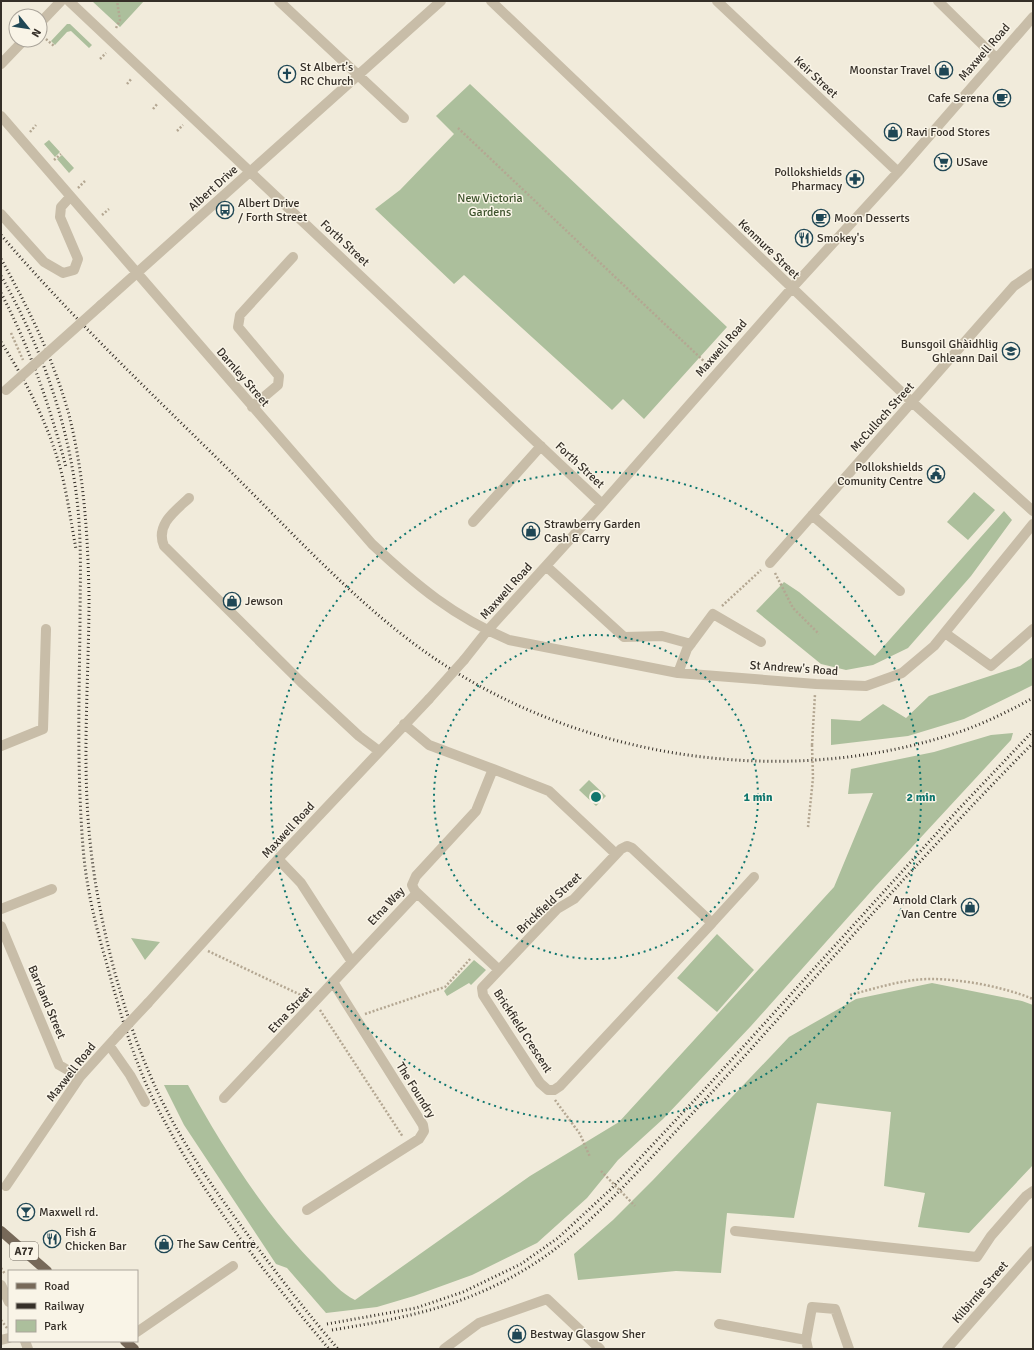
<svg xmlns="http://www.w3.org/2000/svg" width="1034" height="1350" font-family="Signika,sans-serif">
  <rect width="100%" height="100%" fill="#f1ebdb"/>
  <path fill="#acbf9c" d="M92,1H144L120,27Z
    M67,24H70L92,45L89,48L71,31L67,32L55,45L51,41Z
    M470,84L727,327L644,419L623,399L612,410L464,275L454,284L375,209L400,190L454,134L436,116Z
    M49,140L60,152L55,157L44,144Z
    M62,155L74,168L69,173L57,159Z
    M974,492L995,510L968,540L947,522Z
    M1004,511L1012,520L971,576L908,648L873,665L846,670L821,664L756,611L784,582L799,592L875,656Z
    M1033,657V685L964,719L908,736L831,745V719L860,721L883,704L906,718L929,696L1020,666Z
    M1013,733L1011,740L875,887L751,1026L663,1119L618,1160L587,1198L537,1243L472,1275L414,1296L377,1307L326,1313L287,1268L276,1264L184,1125L164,1085H188C225,1151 266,1217 321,1271C332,1282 341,1293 355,1300L530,1176L619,1122L834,887L873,793L848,794L851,769L934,752L991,735Z
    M589,780L606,796L596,806L579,790Z
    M717,934L754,970L717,1012L677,978Z
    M131,938L160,942L145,960Z
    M474,960L486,970L471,985L469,983L447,996L444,991Z
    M932,983L1022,1001L1033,1005V1165L969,1233L918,1227L925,1193L884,1186L891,1112L817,1103L794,1218L727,1213L721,1273L676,1271L578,1280L574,1254L613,1220L653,1180L789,1037L856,999Z"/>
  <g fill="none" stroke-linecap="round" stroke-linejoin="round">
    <path stroke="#b4a792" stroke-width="2.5" stroke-dasharray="2 2" stroke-linecap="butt" d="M116,28L120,20L117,1
      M46,39L54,46
      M100,59L106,53
      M127,84L132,78
      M153,109L158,103
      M458,128L709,366
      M177,131L183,125
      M30,132L36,125
      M54,160L61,154
      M78,188L85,181
      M102,215L109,209
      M11,333L23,360
      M775,573L793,608L819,634
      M722,606L761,570
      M812,745L815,694
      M808,827L813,778
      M208,951L305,997
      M850,995C876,988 904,979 931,979C962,979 1004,987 1033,999
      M320,1010L403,1137
      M365,1014L445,987L471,958
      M555,1100L580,1134L590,1157
      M1,1268L5,1274
      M1,1320L7,1328"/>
    <path stroke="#c8bda8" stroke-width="10" d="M69,1L602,504
      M279,1L404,118
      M491,1L913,403L1033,511
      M717,1L898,172
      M938,1L996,58
      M40,23L61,1
      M1,64L24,40
      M1,116L372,544C417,586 453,616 509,640L678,673L816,684L866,686L902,673L934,646L1033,524
      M1,214L44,262L63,273L74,270L78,259L60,217L61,207L70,197
      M101,305L441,1
      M252,407L278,385L279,376L238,327L240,315L293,257
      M189,498C175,511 155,525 164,546L301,682L359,736L379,751
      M812,515L900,591
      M473,522L541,446
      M770,563L1014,286L1033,273
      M546,566L624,637L662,636L691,644
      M945,633L991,666L1033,629
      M464,660L487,631L602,504L792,288L898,172L1033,17
      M678,673L687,649L713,614L761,642
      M404,724L429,745L493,769
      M1,746L43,729L46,629
      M627,846L632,848L712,923L560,1086L554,1090H548L540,1083L483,995L482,988L557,909L574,899L621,849Z
      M278,859L301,883L352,962
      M1,909L52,889
      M712,923L754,877
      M1,926L59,1065L80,1077
      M498,969L415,891L412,885L416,876L476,811L493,769L549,791L616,854
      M148,1003L278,859L429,699
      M109,1045L130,1075L145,1102
      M224,1098L417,893
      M6,1186L80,1077L118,1035
      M307,1210L419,1139L424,1131L423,1125L333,982
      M735,1231L977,1257L991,1236L1026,1196L1033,1191
      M1,1285L9,1302
      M719,1324L806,1340
      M137,1332L233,1266
      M1,1340L9,1338
      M25,1341L28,1349
      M444,1349L479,1323L547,1299L600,1349
      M808,1349L806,1340L812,1307L835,1309L849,1349
      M947,1349L1033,1251"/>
    <path stroke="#776959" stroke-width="10" d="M1,1231L47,1271
      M125,1341L134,1349"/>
    <path stroke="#352f28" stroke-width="3" stroke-dasharray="1 3" stroke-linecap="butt" d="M1,235C71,317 149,391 226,467C291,531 356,604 431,656C583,761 790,791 965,730C989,721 1011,710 1033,698
      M1,259C29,309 54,360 69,415C84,474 88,536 89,597C89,681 81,766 91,850C100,930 126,1027 161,1099C186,1150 220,1198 254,1243C281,1279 309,1315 338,1349
      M1,276C40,344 68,421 77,500C82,542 80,584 80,627C79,700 77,774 83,847C86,886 95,924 106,961C119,1009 133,1059 155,1103C200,1193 265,1273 329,1349
      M1,293C30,348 50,407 66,467
      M1,342C23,376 43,414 56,454C66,484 70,517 76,549
      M327,1324L416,1308L463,1292L521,1264L558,1238L611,1189L705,1089L956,812L1033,731
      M332,1330C400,1319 463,1307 524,1270C573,1241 611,1200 650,1159C678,1129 706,1099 733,1069C832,959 929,848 1033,743"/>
    <path stroke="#b4a792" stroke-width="2.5" stroke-dasharray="2 2" stroke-linecap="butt" d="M812,745L813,778
      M601,1171L635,1206"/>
    <path stroke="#c8bda8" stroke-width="10" d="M6,390L101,305
      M429,699L464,660
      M118,1035L148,1003"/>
  </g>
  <g fill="none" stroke="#0f766e" stroke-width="2" stroke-dasharray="2 4">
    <circle cx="596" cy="797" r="162"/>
    <circle cx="596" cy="797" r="325"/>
  </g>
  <defs>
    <symbol id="shop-ring" viewBox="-11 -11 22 22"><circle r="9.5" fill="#f9f4e7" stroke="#1f4755" stroke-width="1.5"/><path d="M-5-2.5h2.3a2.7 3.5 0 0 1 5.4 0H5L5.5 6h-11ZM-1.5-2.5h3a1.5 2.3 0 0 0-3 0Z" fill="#1f4755"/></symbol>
    <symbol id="church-ring" viewBox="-11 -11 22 22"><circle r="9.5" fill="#f9f4e7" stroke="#1f4755" stroke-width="1.5"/><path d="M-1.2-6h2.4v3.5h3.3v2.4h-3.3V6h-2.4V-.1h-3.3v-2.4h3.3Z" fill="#1f4755"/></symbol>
    <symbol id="cafe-ring" viewBox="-11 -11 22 22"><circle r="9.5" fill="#f9f4e7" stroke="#1f4755" stroke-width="1.5"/><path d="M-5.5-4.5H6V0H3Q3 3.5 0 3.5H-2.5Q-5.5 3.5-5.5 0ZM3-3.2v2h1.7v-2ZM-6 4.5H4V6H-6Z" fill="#1f4755"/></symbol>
    <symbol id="supermarket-ring" viewBox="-11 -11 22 22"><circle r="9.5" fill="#f9f4e7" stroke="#1f4755" stroke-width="1.5"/><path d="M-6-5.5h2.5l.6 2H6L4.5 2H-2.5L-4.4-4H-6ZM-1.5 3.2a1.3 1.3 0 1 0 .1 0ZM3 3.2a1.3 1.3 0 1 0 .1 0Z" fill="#1f4755"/></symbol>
    <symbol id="pharmacy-ring" viewBox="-11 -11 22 22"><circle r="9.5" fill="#f9f4e7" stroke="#1f4755" stroke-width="1.5"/><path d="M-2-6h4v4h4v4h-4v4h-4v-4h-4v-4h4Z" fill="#1f4755"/></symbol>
    <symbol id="bus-ring" viewBox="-11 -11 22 22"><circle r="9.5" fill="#f9f4e7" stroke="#1f4755" stroke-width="1.5"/><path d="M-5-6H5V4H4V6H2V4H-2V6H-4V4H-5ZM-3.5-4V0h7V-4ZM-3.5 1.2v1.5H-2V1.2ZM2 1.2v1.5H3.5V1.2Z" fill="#1f4755"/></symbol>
    <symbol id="restaurant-ring" viewBox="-11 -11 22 22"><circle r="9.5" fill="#f9f4e7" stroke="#1f4755" stroke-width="1.5"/><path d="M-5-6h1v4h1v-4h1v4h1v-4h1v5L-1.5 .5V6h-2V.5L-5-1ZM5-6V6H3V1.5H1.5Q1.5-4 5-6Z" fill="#1f4755"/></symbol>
    <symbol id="school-ring" viewBox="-11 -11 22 22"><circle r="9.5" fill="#f9f4e7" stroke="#1f4755" stroke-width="1.5"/><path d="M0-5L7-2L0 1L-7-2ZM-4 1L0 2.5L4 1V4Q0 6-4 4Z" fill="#1f4755"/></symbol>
    <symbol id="civic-ring" viewBox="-11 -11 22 22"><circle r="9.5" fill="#f9f4e7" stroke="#1f4755" stroke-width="1.5"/><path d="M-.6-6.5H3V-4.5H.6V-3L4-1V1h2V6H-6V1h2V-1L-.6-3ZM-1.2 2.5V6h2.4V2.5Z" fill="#1f4755"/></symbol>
    <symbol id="bar-ring" viewBox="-11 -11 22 22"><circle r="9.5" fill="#f9f4e7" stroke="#1f4755" stroke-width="1.5"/><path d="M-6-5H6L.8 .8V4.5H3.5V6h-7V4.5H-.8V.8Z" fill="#1f4755"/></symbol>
  </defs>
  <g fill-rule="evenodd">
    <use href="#shop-ring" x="934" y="60" width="20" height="20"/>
    <use href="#church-ring" x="277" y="64" width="20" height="20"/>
    <use href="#cafe-ring" x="992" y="88" width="20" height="20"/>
    <use href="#shop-ring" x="883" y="122" width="20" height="20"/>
    <use href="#supermarket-ring" x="933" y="152" width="20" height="20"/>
    <use href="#pharmacy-ring" x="845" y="169" width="20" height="20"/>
    <use href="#bus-ring" x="215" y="200" width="20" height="20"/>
    <use href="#cafe-ring" x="811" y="208" width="20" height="20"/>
    <use href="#restaurant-ring" x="794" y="228" width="20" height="20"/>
    <use href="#school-ring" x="1001" y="341" width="20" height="20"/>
    <use href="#civic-ring" x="926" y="464" width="20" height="20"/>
    <use href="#shop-ring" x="521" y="521" width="20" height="20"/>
    <use href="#shop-ring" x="222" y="591" width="20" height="20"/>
    <use href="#shop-ring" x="960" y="897" width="20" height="20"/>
    <use href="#bar-ring" x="16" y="1202" width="20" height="20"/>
    <use href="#restaurant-ring" x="42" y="1229" width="20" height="20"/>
    <use href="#shop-ring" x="154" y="1234" width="20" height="20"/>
    <use href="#shop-ring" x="507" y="1324" width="20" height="20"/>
  </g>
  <g text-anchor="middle" stroke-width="3" stroke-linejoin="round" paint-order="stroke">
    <rect fill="#f9f4e7" stroke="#706a61" stroke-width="1" x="10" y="1242" width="28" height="18" rx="3"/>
    <g font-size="11" font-weight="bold" fill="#352f28">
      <text x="24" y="1255">A77</text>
    </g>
    <g font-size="12" fill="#352f28" stroke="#f9f4e7">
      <text transform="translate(984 52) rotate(-49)" y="4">Maxwell Road</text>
      <text transform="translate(816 77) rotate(43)" y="4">Keir Street</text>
      <text transform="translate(213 188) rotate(-42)" y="4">Albert Drive</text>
      <text transform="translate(345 243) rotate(43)" y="4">Forth Street</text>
      <text transform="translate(769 249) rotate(44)" y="4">Kenmure Street</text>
      <text transform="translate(721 348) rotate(-49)" y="4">Maxwell Road</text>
      <text transform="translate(243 377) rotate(49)" y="4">Darnley Street</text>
      <text transform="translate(882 417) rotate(-48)" y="4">McCulloch Street</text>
      <text transform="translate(580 465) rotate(43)" y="4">Forth Street</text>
      <text transform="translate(506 591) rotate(-48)" y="4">Maxwell Road</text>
      <text transform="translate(794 668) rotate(4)" y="4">St Andrew's Road</text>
      <text transform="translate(288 830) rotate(-47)" y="4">Maxwell Road</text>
      <text transform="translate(549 903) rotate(-43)" y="4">Brickfield Street</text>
      <text transform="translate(386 906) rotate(-47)" y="4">Etna Way</text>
      <text transform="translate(47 1002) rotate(67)" y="4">Barrland Street</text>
      <text transform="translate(290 1010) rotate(-47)" y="4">Etna Street</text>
      <text transform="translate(523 1031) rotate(57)" y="4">Brickfield Crescent</text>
      <text transform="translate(71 1072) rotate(-52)" y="4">Maxwell Road</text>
      <text transform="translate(416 1090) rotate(58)" y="4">The Foundry</text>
      <text transform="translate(980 1292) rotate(-49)" y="4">Kilbirnie Street</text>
    </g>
    <g font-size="12" fill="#352f28" stroke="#f9f4e7" text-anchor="start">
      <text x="300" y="71">St Albert's<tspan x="300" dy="14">RC Church</tspan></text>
      <text x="931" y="74" text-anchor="end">Moonstar Travel</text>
      <text x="989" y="102" text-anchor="end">Cafe Serena</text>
      <text x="906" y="136">Ravi Food Stores</text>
      <text x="956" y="166">USave</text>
      <text x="842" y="176" text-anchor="end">Pollokshields<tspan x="842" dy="14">Pharmacy</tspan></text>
      <text x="238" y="207">Albert Drive<tspan x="238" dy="14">/ Forth Street</tspan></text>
      <text x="834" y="222">Moon Desserts</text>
      <text x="817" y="242">Smokey's</text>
      <text x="998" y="348" text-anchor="end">Bunsgoil Ghàidhlig<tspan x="998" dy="14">Ghleann Dail</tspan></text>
      <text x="923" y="471" text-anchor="end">Pollokshields<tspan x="923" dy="14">Comunity Centre</tspan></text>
      <text x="544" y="528">Strawberry Garden<tspan x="544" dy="14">Cash &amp; Carry</tspan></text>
      <text x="245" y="605">Jewson</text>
      <text x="957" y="904" text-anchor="end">Arnold Clark<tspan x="957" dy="14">Van Centre</tspan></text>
      <text x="39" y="1216">Maxwell rd.</text>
      <text x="65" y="1236">Fish &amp;<tspan x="65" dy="14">Chicken Bar</tspan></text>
      <text x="177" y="1248">The Saw Centre</text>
      <text x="530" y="1338">Bestway Glasgow Sher</text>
    </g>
    <g font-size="12" fill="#3d532c" stroke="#f9f4e7">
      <text x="490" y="202">New Victoria<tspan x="490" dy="14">Gardens</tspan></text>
    </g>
  </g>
  <circle cx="596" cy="797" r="6" fill="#0f766e" stroke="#f9f4e7" stroke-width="2"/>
  <g font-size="12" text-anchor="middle" font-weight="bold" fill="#0f766e" stroke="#f9f4e7" stroke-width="3" stroke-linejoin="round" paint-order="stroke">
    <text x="758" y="801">1 min</text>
    <text x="921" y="801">2 min</text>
  </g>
  <rect width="1034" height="1350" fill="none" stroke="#352f28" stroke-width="4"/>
  <rect x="8" y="1270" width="130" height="72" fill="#f9f4e7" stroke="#aba59b"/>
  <rect x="16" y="1283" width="20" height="6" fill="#776959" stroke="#aba59b"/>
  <text x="44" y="1290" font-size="12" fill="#352f28">Road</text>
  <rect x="16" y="1303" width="20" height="6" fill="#352f28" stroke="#aba59b"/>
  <text x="44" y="1310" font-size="12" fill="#352f28">Railway</text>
  <rect x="16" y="1320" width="20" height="12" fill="#acbf9c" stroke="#aba59b"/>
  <text x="44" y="1330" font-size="12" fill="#352f28">Park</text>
  <g transform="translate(28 28) rotate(120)"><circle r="19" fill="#f9f4e7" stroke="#aba59b"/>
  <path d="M0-3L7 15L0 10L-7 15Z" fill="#1f4755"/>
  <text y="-6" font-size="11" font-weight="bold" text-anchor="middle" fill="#352f28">N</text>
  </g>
</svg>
